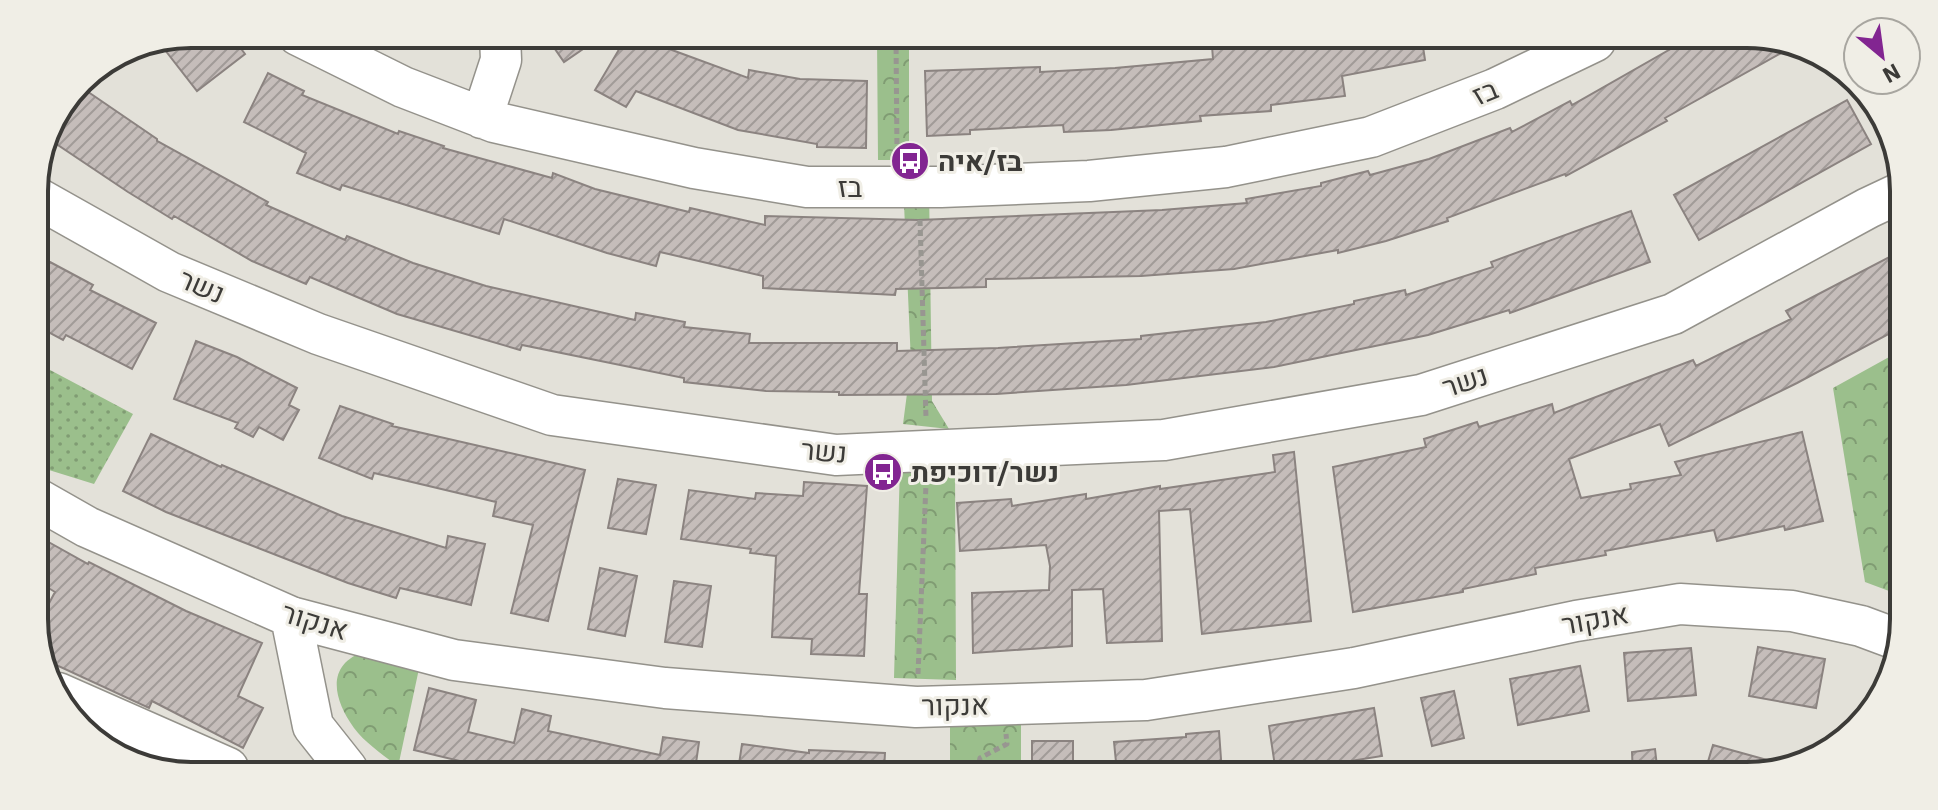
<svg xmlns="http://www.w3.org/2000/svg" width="1938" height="810" font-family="'IBM Plex Sans',Heebo,sans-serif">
  <defs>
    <pattern id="grass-dots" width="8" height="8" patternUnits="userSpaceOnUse" patternTransform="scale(2)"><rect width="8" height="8" fill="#9bbf8c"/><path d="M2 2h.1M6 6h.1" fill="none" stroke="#809c73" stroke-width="1.8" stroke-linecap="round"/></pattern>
    <pattern id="park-crowns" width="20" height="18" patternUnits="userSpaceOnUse" patternTransform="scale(2)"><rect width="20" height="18" fill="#9bbf8c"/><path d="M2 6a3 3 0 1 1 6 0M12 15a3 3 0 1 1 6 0" fill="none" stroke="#809c73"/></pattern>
    <pattern id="building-hatch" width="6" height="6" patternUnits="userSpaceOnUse" patternTransform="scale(2)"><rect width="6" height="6" fill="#c5bdba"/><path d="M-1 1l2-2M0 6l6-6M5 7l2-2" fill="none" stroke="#a19b98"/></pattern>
  </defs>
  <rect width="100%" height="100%" fill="#e3e1d9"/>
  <path fill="url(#grass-dots)" d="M35,362L133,414L94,484L36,466Z"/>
  <path fill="url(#park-crowns)" d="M877,38H909V160H878Z
    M929,187L932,401L949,429L903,424L911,363L904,204Z
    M1900,351L1897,594L1865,582L1833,388Z
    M900,465L955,466L956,680L894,678Z
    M366,651L420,664L398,767C384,755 365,743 354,728C333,699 325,664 366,651Z
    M1021,723V772H950V724Z"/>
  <path fill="url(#building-hatch)" stroke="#8b8380" stroke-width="2" d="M230,34L245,54L197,91L165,50L185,35Z
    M546,36H602L564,62Z
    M627,36H648L672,50L748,78L749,70L800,79L867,81L866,148L817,147V144L738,130L636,91L626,107L595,90Z
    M1298,40H1422L1425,60L1342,76L1345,96L1271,105V111L1200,116L1201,121L1111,130L1064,132L1063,125L970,130V134L927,136L925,71L1040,67V72L1115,68L1213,59L1212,46Z
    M1683,42L1799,43L1665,118L1667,121L1566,176L1565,174L1447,218L1448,221L1386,241L1338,253V250L1234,269L1141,276L986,279V287L896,289L895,295L763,288V276L660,252L656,266L607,253L504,219L499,234L342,185L340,190L297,173L306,153L244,122L268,73L304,91L302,95L398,134L399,131L444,146L443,148L552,178L553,173L595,189L689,212L690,208L765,225V216L918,220L1162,210L1247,203L1246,199L1321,186V183L1368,171L1370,175L1429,159L1510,128L1512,132L1570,101L1572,105Z
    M78,85L157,139V141L268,202L266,205L345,240L347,236L413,263L486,286L635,320L636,313L685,322L684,327L750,334L749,343H897V351L998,348L1141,339V336L1266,322L1354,304V301L1405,290L1406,295L1493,267L1491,262L1631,211L1650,262L1510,313L1509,310L1428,335L1274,367L1126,385L996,394L839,395V392L766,391L684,382V378L522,345L520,350L397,314L310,277L306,284L252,261L174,216L172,219L128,192L46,137L50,121Z
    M1847,100L1871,144L1699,240L1674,195Z
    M1901,251L1900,328L1797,383L1669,446L1660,424L1569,459L1581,498L1631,489L1630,484L1681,475L1675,462L1802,432L1823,521L1785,530L1784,526L1717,541L1714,530L1605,551L1606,555L1535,568L1536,574L1463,589V592L1353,612L1333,467L1426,447L1424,439L1477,422L1479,427L1552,404L1554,413L1693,360L1696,366L1791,319L1786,311Z
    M50,262L93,285L90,290L156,323L132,369L66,335L63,340L35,325V290Z
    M196,341L237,357L297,388L289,405L299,410L283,440L259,427L253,437L235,428L238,423L174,399Z
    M340,406L393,424L392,426L585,470L548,621L511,613L533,525L493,516L496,502L374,473L372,479L319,458Z
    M151,434L221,467L222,465L342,516L446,548L448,536L485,544L471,605L400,588L396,598L348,583L166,512L123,491Z
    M1294,452L1311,621L1202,634L1190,509L1159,511L1162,641L1107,643L1103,589L1072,590V646L973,653L972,593L1049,590L1050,566L1046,545L960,551L957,503L1011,499L1012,506L1086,494V499L1160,486V489L1275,472L1273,455Z
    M618,479L656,485L646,534L608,528Z
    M804,482L867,486L859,594H867L864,656L811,654L812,639L772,637L776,556L750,553L751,549L681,539L689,490L755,499L756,493L803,496Z
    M36,535L88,564L89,562L186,611L262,643L238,696L263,708L243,748L152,701L149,708L41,658L37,649V626L55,592L37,581Z
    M600,568L637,576L625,636L588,629Z
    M674,581L711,586L702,647L665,642Z
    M1758,647L1825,659L1816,708L1749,696Z
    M1691,648L1696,695L1628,701L1624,653Z
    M1580,666L1589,711L1518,725L1510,679Z
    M429,688L476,700L468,732L514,743L522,709L551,716L548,731L660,755L663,737L699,742L695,770L493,769L414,750Z
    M1454,691L1464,738L1432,746L1421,698Z
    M1374,708L1382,756L1276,773L1269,726Z
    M1219,731L1222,773L1117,772L1114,742L1186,737V734Z
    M1032,741H1073V772H1032Z
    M742,744L809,753V750L885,753L884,771H738Z
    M1713,745L1785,765L1757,776L1704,775Z
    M1655,749L1658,775H1633L1632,752Z"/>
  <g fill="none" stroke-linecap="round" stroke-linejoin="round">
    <defs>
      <path id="minor" d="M298,35L403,87L494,122L694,168L807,187H941L1089,181L1226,167L1371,137L1495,89L1595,41
        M482,118L501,60L500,36
        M34,196L169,272L318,334L552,415L836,455L1164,440L1421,395L1673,314L1868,208L1902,192
        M36,498L87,527L291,617L454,660L665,688L916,707L1146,700L1354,668L1576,621L1680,604L1792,611L1861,626L1896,639
        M291,617L313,726L347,769
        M58,693L228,768"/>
    </defs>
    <use href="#minor" stroke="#94928b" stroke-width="43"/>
    <path stroke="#989691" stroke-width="5" stroke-dasharray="6 4" stroke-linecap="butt" d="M896,38L897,154
      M920,220L926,418
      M918,674L926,484
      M977,772L980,758L1007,744L1006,734"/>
    <use href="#minor" stroke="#fff" stroke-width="40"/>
  </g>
  <defs>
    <symbol id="bus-disc" viewBox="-11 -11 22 22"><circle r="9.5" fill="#822591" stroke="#f0eee6"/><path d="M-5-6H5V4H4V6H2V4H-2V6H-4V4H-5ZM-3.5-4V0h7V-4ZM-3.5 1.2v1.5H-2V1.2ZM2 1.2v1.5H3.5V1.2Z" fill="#fff"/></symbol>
  </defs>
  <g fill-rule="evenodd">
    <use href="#bus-disc" x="888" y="139" width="44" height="44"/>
    <use href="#bus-disc" x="861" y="450" width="44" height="44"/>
  </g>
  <g text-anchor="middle" stroke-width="6" stroke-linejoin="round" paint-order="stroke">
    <g font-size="28" fill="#3c3b38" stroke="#f0eee6">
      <text transform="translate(1485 92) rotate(-22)" y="10">בז</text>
      <text x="850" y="197">בז</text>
      <text transform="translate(202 286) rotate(23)" y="10">נשר</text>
      <text transform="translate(1465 381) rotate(-18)" y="10">נשר</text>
      <text transform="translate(824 451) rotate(5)" y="10">נשר</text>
      <text transform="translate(1595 619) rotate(-10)" y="10">אנקור</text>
      <text transform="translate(315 621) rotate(17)" y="10">אנקור</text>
      <text transform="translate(955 705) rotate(-1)" y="10">אנקור</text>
    </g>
    <g font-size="28" font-weight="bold" fill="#3c3b38" stroke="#f0eee6" text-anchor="start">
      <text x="938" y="171">בז/איה</text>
      <text x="911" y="482">נשר/דוכיפת</text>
    </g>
  </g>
  <path d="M0 0H1938V810H0ZM191 48H1747A143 143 0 0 1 1890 191V619A143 143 0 0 1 1747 762H191A143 143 0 0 1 48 619V191A143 143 0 0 1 191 48Z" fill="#f0eee6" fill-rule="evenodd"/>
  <path fill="none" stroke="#3c3b38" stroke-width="4" d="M191 48H1747A143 143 0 0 1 1890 191V619A143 143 0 0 1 1747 762H191A143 143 0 0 1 48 619V191A143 143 0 0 1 191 48Z"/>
  <g transform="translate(1882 56) rotate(151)"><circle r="38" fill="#f0eee6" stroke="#a8a6a0" stroke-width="2"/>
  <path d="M0-6L14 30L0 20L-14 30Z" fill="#822591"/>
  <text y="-12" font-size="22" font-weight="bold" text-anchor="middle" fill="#3c3b38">N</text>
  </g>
</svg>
